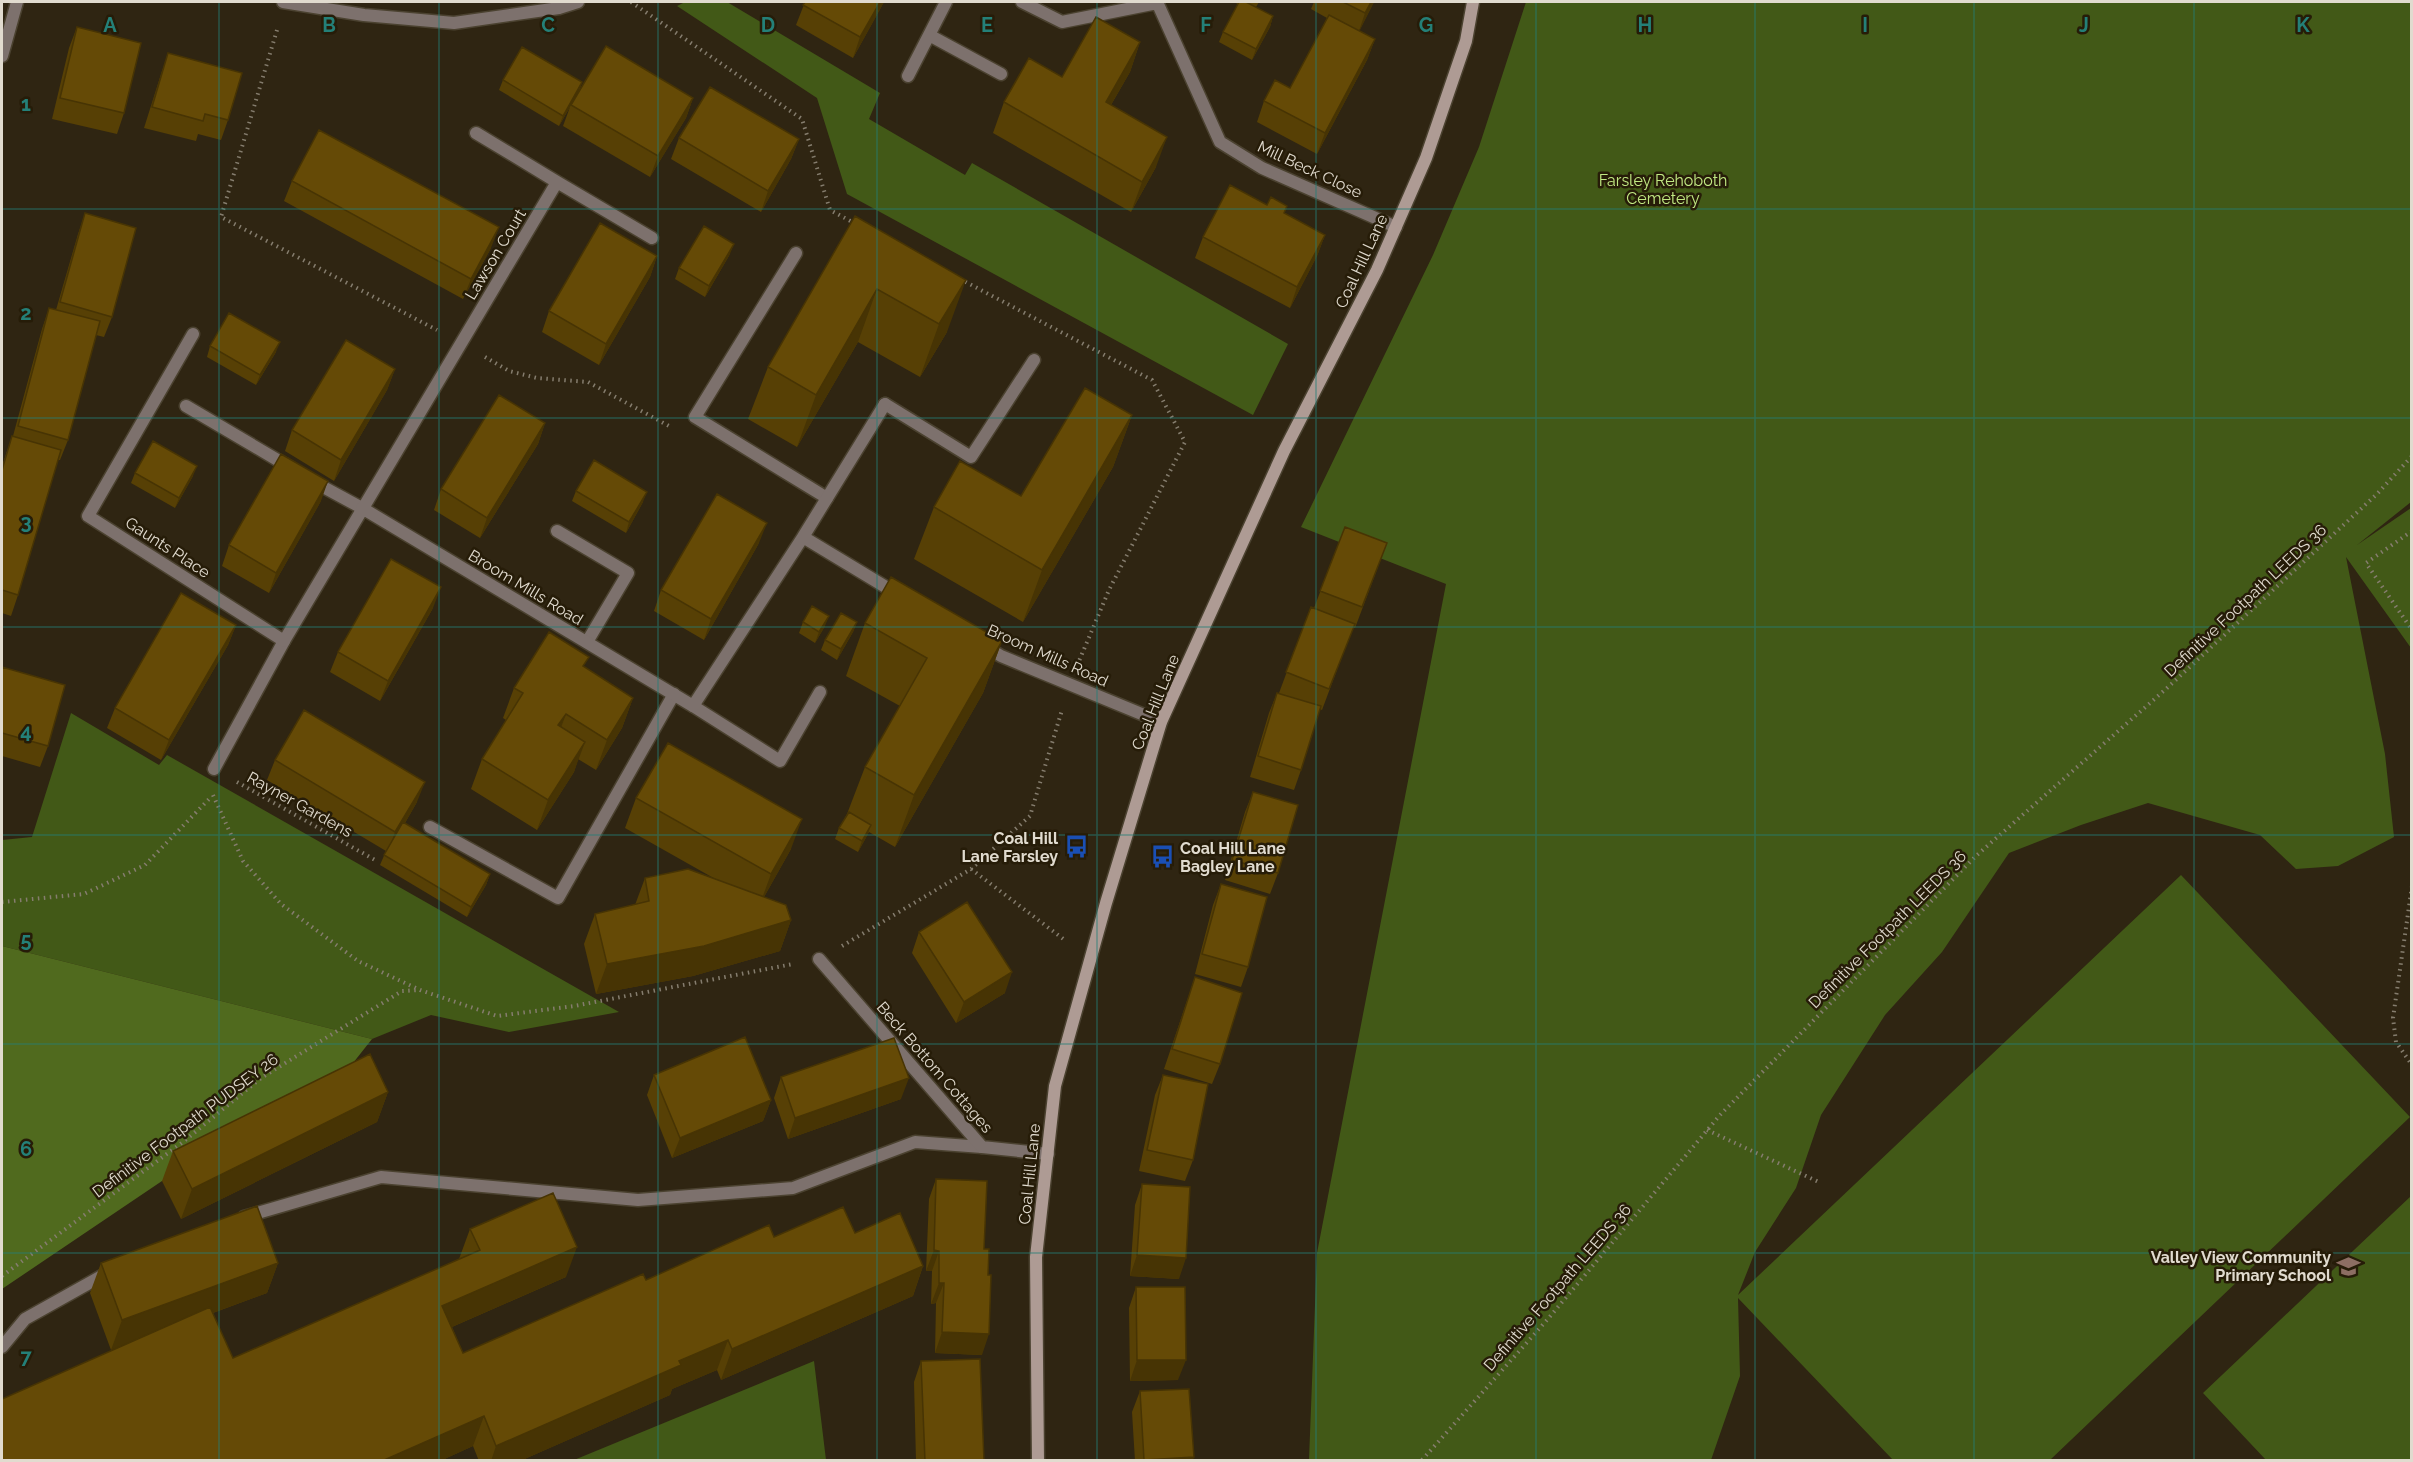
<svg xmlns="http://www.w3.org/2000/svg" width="2413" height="1462" font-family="Raleway,sans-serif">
  <rect width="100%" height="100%" fill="#2f2512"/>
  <path fill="#425917" d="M685,2H727L880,93L869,119L965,175L972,163L1288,344L1253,415L847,194L817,98L677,6Z
    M1526,2H2411V502L2357,545L2411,508V648L2346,557L2385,754L2394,837L2338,866L2296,869L2260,835L2148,803L2081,825L2009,853L1942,952L1885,1015L1821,1115L1796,1188L1755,1252L1738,1295L2181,875L2410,1117L2050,1460H1893L1738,1298L1740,1376L1711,1460H1309L1317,1253L1446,584L1301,527L1433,255L1479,147Z
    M71,713L159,765L167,755L619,1012L509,1032L431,1015L372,1039L2,946V840L32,837Z
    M2411,1196V1460H2266L2203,1393Z
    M814,1361L826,1460H574Z"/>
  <path fill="#506a1e" d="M2,946L372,1039L323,1101L162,1181L2,1289Z"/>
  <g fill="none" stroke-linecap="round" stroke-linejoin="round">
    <defs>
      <path id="lane" d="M796,253L695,417L827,498
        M885,404L971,457L1034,360
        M186,406L291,468
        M314,482L362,508
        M557,531L628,573L587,642
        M693,706L780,761L820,692
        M214,769L284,641
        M430,827L558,898L674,694
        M244,1217L381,1177L638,1200L793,1188L915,1142L982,1147
        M2,1347L25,1319L109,1272"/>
      <path id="street" d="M283,2L364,15L454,23L559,8L578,2
        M1022,2L1062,22L1157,3
        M1157,2L1220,142L1262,168L1396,227
        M929,35L1001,74
        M2,56L17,2
        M908,76L946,2
        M557,182L652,238
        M193,334L88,516L284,641L557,182L476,133
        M362,508L693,706L803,537L899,595
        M803,537L885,404
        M983,645L1001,656L1161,722
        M819,959L982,1147L1048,1154"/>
      <path id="secondary" d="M1038,1460L1036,1257L1055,1086L1106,903L1161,722L1284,451L1377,270L1426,158L1466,41L1473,2"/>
    </defs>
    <use href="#lane" stroke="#4b4230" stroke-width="15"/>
    <use href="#street" stroke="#4b4230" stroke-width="15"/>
    <use href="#secondary" stroke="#4b4230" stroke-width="15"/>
    <path stroke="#857d6e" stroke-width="4" stroke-dasharray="1.5 4.5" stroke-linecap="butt" d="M631,2L802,119L830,210L856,224
      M277,30L221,217L437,330
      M960,279L1152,380L1185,442L1109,590L1079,661
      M485,357L509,371L537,378L588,382L669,426
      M2412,531L2366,563L2412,630
      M237,782L375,860
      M213,795L243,861L281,904L358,961L420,990L497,1016L574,1006L793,964
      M971,869L1066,941
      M2412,886L2393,1018L2396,1042L2412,1065
      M2,902L84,894L145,865L211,797
      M842,946L971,869L1030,816L1062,710
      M1707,1130L1821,1183
      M2,1276L183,1142L261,1078L402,991L419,990
      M1422,1460L1547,1320L1720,1115L1977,855L2166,689L2377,494L2412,456"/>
    <use href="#lane" stroke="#7d716d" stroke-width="12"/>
    <use href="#street" stroke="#7d716d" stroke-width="12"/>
    <use href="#secondary" stroke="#ae9b94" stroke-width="12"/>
  </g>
  <path fill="#574005" d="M805,2H884L853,58L796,25Z
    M1234,2H1259L1256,7L1273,16L1270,27L1252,60L1219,42L1223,32L1238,4Z
    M1314,2H1374L1359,31L1375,39L1367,60L1317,154L1257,122L1264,101L1290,88L1327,18L1311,9Z
    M77,27L124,113L117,134L52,119L69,48Z
    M1140,42L1130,72L1111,105L1156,167L1131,212L993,133L1004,102Z
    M168,53L228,120L221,140L198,134L196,141L144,128L161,74Z
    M503,80L582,82L579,92L693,98L686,118L650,177L563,126L570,107L559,126L499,90Z
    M679,138L799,139L791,159L761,212L671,159Z
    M292,181L491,248L463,299L284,201Z
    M85,213L112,317L104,337L96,335L68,440L60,460H58L18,595L11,616L2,613V466L12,436H13L42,329L49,308L56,310L78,234Z
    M1285,213L1325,235L1317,256L1290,308L1195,258L1203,237Z
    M855,216L947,332L920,377L858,342L797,447L748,419L768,367Z
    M730,254L705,297L675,279L679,268Z
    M657,256L650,277L599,365L542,332L549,311Z
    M210,346L276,352L256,385L207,357Z
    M395,369L387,390L334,481L285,451L292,430Z
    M1132,415L1113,467L1023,622L914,559L934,507L1021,496Z
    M545,423L538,444L480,538L434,510L441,489Z
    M135,473L193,476L175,508L131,483Z
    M576,491L643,502L626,533L572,501Z
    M321,501L269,593L222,566L229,545Z
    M1345,527L1387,543L1355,628L1353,627L1322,710L1320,709L1301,770L1294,790L1250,777L1269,713L1277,693H1279L1311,607L1314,608Z
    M759,543L704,640L654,611L661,590Z
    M433,608L380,701L330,672L338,652Z
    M803,622L825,626L815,643L799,633Z
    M857,622L853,632L837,660L821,650L825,640Z
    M865,623L1002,641L983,693L895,847L869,832L858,852L835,839L839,828L847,814L865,767L900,706L846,676Z
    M236,625L228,645L161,760L107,728L115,708Z
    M2,667L48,746L40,767L2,756Z
    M585,667L633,698L622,728L596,770L578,759L574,772L537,830L471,789L482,759L506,720L503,718L514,688Z
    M275,760L417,802L405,823L490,874L486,885L467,917L380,865L386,851L267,780Z
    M1253,792L1278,873L1270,894L1225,880L1245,812Z
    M636,798L791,849L764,897L791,920L780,951L693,976L596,994L584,944L595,914L635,905L645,878L717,880L625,828Z
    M1221,884L1248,967L1241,987L1195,974L1213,905Z
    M919,932L1005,993L956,1023L912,953Z
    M1195,977L1220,1064L1212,1084L1164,1069Z
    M654,1075L771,1100L763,1121L672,1158L647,1095Z
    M1163,1075L1193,1160L1185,1181L1139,1171L1155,1095Z
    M781,1077L901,1099L788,1139L774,1098Z
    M388,1092L377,1122L181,1219L162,1181L173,1151Z
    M936,1179L984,1249L982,1355L935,1353L936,1303L931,1304L932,1271H926L929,1199Z
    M1142,1184L1179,1279L1130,1276L1135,1205Z
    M470,1229L566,1277L452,1327L463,1353L646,1280L774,1237L855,1233L923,1266L913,1296L721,1380L717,1370L672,1389L670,1395L520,1461H479L473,1446L440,1461H2L124,1345L111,1350L90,1293L101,1263H278L267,1293L213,1313L233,1358L459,1259Z
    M1136,1287L1178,1380L1130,1381L1129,1308Z
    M921,1361L984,1461H916L914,1382Z
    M1140,1391L1193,1461H1135L1132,1412Z"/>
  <path fill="#473404" d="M880,2H884L853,58L860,37Z
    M1371,2H1374L1358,34L1365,13Z
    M1273,16L1270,27L1252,60L1256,49Z
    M1375,39L1367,60L1317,154L1325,133Z
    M1140,42L1130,72L1095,132L1106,102Z
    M582,82L578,93L559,126L563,116Z
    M693,98L686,118L650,177L658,156Z
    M1167,137L1156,167L1131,212L1142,182Z
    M799,139L791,159L761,212L768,191Z
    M499,227L491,248L463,299L471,279Z
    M1325,235L1317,256L1290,308L1297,287Z
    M734,244L730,254L705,297L709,286Z
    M657,256L650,277L599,365L606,344Z
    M966,280L947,332L920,377L939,324Z
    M877,289L858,342L797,447L816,395Z
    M280,342L276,352L256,385L260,375Z
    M395,369L387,390L334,481L341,460Z
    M1132,415L1113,467L1023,622L1042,570Z
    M545,423L538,444L480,538L487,518Z
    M197,466L193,476L175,508L179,498Z
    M328,481L321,501L269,593L276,573Z
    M647,492L643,502L626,533L629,522Z
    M767,523L759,543L704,640L711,619Z
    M441,587L433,608L380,701L388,681Z
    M829,616L825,626L815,643L819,632Z
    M857,622L853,632L837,660L841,649Z
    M236,625L228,645L161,760L169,740Z
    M1002,641L983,693L895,847L914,795Z
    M633,698L622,728L596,770L607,740Z
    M566,714L555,744L558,725Z
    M585,742L574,772L537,830L548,800Z
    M425,782L417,802L388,852L395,832Z
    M802,819L791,849L760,904L771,874Z
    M871,825L867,836L858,852L862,841Z
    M490,874L486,885L467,917L471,907Z
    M791,920L780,951L693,976L596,994L607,964Z
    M1012,972L1005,993L956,1023L964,1002Z
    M909,1078L901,1099L788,1139L795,1118Z
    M388,1092L377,1122L181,1219L192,1189Z
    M771,1100L763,1121L672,1158L680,1138Z
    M577,1247L566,1277L431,1336L442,1306Z
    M934,1250L939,1251L932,1271H926Z
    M1137,1255L1186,1258L1179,1279L1130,1276Z
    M278,1263L267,1293L111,1350L122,1320Z
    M923,1266L913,1296L721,1380L732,1349Z
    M939,1283H944L936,1303L931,1304Z
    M942,1332L989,1334L982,1355L935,1353Z
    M728,1340L717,1370L672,1389L670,1395L520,1461H491L496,1446L679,1361Z
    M1137,1360H1186L1178,1380L1130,1381Z
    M484,1416L473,1446L440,1461H382Z
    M1194,1457L1193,1461H1144Z"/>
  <path fill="#654a06" stroke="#473404" stroke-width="1.5" d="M805,2H880L860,37L803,5Z
    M1239,2H1246L1273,16L1256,49L1223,32Z
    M1343,2H1371L1365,13Z
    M1329,15L1375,39L1325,133L1264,101L1275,80L1290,88Z
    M1096,17L1140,42L1106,102L1167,137L1142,182L1004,102L1029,58L1062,77Z
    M77,27L141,43L124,113L60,98Z
    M606,46L693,98L658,156L571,105Z
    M522,47L582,82L563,116L503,80Z
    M168,53L242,73L228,120L205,114L203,121L152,107Z
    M710,87L799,139L768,191L679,138Z
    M319,130L499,227L471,279L292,181Z
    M1230,185L1267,205L1271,197L1287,206L1284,213L1325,235L1297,287L1203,237Z
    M85,213L136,228L112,317L60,302Z
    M855,216L966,280L939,324L877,289L816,395L768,367Z
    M600,223L657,256L606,344L549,311Z
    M704,226L734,244L709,286L679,268Z
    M49,308L100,321L68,440L18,426Z
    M229,313L280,342L260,375L210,346Z
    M346,340L395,369L341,460L292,430Z
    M1085,388L1132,415L1042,570L934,507L960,461L1021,496Z
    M499,395L545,423L487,518L441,489Z
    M12,436L61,450L18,595L2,590V470Z
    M153,441L197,466L179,498L135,473Z
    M281,454L328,481L276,573L229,545Z
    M594,460L647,492L629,522L576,491Z
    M717,494L767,523L711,619L661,590Z
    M1345,527L1387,543L1362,607L1320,591Z
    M391,559L441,587L388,681L338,652Z
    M891,577L1002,641L914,795L865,767L927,658L865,623Z
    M181,593L236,625L169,740L115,708Z
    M812,606L829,616L819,632L803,622Z
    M1311,607L1355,624L1329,689L1286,672Z
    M841,613L857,622L841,649L825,640Z
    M549,632L589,657L583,666L633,698L607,740L566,714L558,725L585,742L548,800L482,759L523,693L514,688Z
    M2,667L65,685L48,746L2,733Z
    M1277,693L1321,706L1301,770L1258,756Z
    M304,710L425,782L395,832L275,760Z
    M668,743L802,819L771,874L636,798Z
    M1253,792L1298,805L1278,873L1232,860Z
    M849,812L871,825L862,841L839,828Z
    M403,822L490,874L471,907L384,855Z
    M688,869L786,905L791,920L704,946L607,964L595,914L649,901L645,878Z
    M1221,884L1267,897L1248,967L1202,954Z
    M967,902L1012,972L964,1002L919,932Z
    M1195,977L1242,993L1220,1064L1172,1049Z
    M745,1037L771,1100L680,1138L654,1075Z
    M894,1038L909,1078L795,1118L781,1077Z
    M370,1054L388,1092L192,1189L173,1151Z
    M1163,1075L1208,1084L1193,1160L1147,1150Z
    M936,1179L987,1181L984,1249H989L988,1275H991L989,1334L942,1332L944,1283H939V1251L934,1250Z
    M1142,1184L1190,1187L1186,1258L1137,1255Z
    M553,1193L577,1247L442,1306L463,1353L643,1274L646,1280L769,1225L774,1237L843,1207L855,1233L900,1213L923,1266L732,1349L728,1340L679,1361L681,1365L496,1446L484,1416L382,1461H2V1399L210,1307L233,1358L480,1250L470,1229Z
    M257,1206L278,1263L122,1320L101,1263Z
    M1136,1287H1185L1186,1360H1137Z
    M980,1359L984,1461H925L921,1361Z
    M1189,1389L1194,1457L1144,1460L1140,1391Z"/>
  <path fill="none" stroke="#248078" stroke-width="1.5" stroke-opacity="0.55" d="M219,2V1460M439,2V1460M658,2V1460M877,2V1460M1097,2V1460M1316,2V1460M1536,2V1460M1755,2V1460M1974,2V1460M2194,2V1460M2,209H2412M2,418H2412M2,627H2412M2,835H2412M2,1044H2412M2,1253H2412"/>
  <defs>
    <symbol id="bus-bare" viewBox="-9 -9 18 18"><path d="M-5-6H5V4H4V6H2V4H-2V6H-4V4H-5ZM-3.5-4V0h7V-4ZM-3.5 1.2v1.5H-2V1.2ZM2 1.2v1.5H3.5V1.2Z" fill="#1a4fb4" stroke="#261c08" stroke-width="2.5" paint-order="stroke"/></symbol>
    <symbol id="school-bare" viewBox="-9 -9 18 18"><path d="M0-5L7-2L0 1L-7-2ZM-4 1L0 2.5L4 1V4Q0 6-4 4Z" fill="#8d6e63" stroke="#261c08" stroke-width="2.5" paint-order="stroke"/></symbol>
  </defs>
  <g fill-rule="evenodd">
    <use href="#bus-bare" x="1060" y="830" width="33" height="33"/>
    <use href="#bus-bare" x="1146" y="840" width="33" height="33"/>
    <use href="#school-bare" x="2332" y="1250" width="33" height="33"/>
  </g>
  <g text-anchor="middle" stroke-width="5" stroke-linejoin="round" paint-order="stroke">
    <g font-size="16" fill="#e1dbcf" stroke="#261c08">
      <text transform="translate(1310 169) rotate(25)" y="6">Mill Beck Close</text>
      <text transform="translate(495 254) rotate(-59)" y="6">Lawson Court</text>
      <text transform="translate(1361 261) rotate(-65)" y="6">Coal Hill Lane</text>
      <text transform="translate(168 547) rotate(33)" y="6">Gaunts Place</text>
      <text transform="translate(526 587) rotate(31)" y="6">Broom Mills Road</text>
      <text transform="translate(2245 600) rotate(-43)" y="6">Definitive Footpath LEEDS 36</text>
      <text transform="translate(1048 655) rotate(24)" y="6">Broom Mills Road</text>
      <text transform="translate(1155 702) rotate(-68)" y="6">Coal Hill Lane</text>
      <text transform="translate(300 804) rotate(29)" y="6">Rayner Gardens</text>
      <text transform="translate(1887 929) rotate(-45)" y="6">Definitive Footpath LEEDS 36</text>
      <text transform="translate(935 1067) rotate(49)" y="6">Beck Bottom Cottages</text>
      <text transform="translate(185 1125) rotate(-37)" y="6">Definitive Footpath PUDSEY 26</text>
      <text transform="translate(1029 1174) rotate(-84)" y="6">Coal Hill Lane</text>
      <text transform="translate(1557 1287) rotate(-49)" y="6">Definitive Footpath LEEDS 36</text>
    </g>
    <g font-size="16" fill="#c1e983" stroke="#261c08">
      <text x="1663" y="186">Farsley Rehoboth<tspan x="1663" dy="18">Cemetery</tspan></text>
    </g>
    <g font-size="16" font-weight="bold" fill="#e1dbcf" stroke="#261c08" text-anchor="end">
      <text x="1058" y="844">Coal Hill<tspan x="1058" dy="18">Lane Farsley</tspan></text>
      <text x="1180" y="854" text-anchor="start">Coal Hill Lane<tspan x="1180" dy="18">Bagley Lane</tspan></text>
      <text x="2331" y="1263">Valley View Community<tspan x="2331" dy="18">Primary School</tspan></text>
    </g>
  </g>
  <g font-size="20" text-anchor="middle" font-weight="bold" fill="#248078" stroke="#261c08" stroke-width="5" stroke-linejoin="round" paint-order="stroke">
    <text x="110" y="32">A</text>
    <text x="329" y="32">B</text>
    <text x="548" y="32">C</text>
    <text x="768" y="32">D</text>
    <text x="987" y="32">E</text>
    <text x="1206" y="32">F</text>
    <text x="1426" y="32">G</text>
    <text x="1645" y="32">H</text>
    <text x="1865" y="32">I</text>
    <text x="2084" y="32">J</text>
    <text x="2303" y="32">K</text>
    <text x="26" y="111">1</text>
    <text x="26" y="320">2</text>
    <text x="26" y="529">3</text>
    <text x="26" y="738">4</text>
    <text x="26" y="947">5</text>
    <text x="26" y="1156">6</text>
    <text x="26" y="1364">7</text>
  </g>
  <rect width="2413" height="1462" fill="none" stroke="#e1dbcf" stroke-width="6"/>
</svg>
